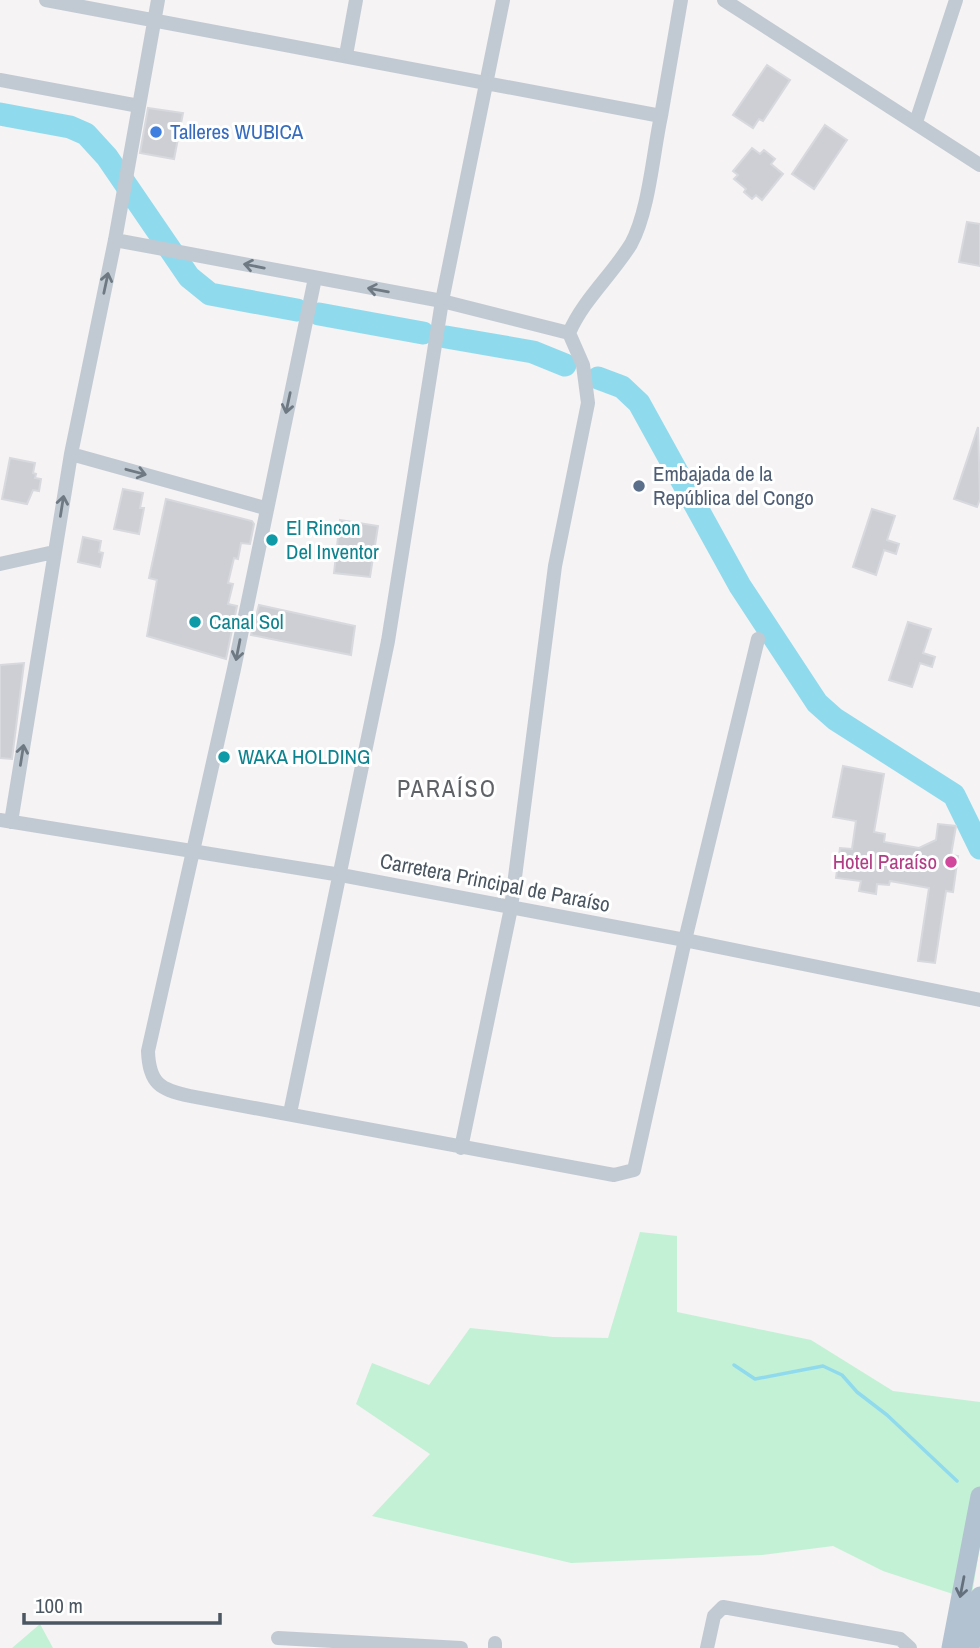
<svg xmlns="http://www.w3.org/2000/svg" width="980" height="1648" font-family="'Archivo Narrow',sans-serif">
  <rect width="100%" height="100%" fill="#f5f3f3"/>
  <path fill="#c3f1d5" d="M640,1232L677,1236V1312L811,1340L893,1391L980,1402V1546L971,1600L883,1571L833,1546L762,1555L571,1563L372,1516L430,1454L356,1404L372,1363L429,1385L470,1328L553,1337L608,1338Z
    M40,1624L53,1648H12Z"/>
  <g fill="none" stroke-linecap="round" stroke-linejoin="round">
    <path stroke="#90daee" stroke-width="3.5" d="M734,1365L755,1379L823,1366L842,1375L857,1392L887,1415L957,1481"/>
    <path stroke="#90daee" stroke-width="23" d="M0,114L70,127L86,134L107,157L189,277L210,294L297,310
      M319,314L423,333
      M446,337L533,352L565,365
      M598,378L622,387L639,403L740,586L817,703L835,719L954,795L980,848"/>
  </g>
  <path fill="#cdcfd5" stroke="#d7d9de" stroke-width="2" d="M767,65L790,80L763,121L759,119L753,128L733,115Z
    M148,108L183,113L174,159L140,153Z
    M825,125L847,140L814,189L792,174Z
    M752,148L760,154L764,150L775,159L771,164L783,174L762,200L756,195L752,199L744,192L746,189L734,179L738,175L733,171Z
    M967,222L980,224V266L959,262Z
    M978,427L980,499L977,507L954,499Z
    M10,458L35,463L33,473L36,474L35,478L41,479L39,491L33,490L27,504L2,499Z
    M123,489L143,493L140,508H144L139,534L114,529Z
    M166,499L252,521L254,524L250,544L241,543L238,559L234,558L228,583L233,584L228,604L237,606L226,659L147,636L157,580L149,578Z
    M872,509L895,516L887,540L899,544L896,554L884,550L876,575L853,567Z
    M340,520L378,526L370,577L334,573Z
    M83,537L101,541L99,552L103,553L100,567L78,562Z
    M259,605L355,626L351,655L251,635Z
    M908,622L931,629L923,653L935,657L932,667L920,663L912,687L889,680Z
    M24,663L12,759L0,758V665Z
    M843,766L884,774L874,832L885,834L884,842L919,848L936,840L938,824L956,826L951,855L958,856L953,892L946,891L935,963L918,961L929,888L890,881L889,885L877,884L876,894L859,891L861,881L836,878L840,848L852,849L856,821L833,817Z"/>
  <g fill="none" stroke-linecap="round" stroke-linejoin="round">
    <path stroke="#c1cad2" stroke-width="14" d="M46,0L661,116L681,0
      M724,0L980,165
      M346,55L356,0
      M0,80L139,106
      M916,122L956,0
      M115,240L442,301L569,333
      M315,278L234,669L148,1051C149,1083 160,1090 190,1096L614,1175L634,1170L685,940L758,639
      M71,454L265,508
      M0,564L54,552
      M0,820L341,875L685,940L980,1000
      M11,822L71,454L115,240L158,0
      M290,1113L388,641L442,301L503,0
      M461,1148L511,908L555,566L588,403L583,365L569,333C583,300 612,275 631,244C649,211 653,153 661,116
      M278,1638L461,1648
      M495,1648V1643
      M707,1648L714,1616L723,1607L900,1639L910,1648"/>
    <path stroke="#b3c2d1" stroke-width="19" d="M951,1648L980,1496
      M970,1648L980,1596"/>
  </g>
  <defs><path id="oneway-shaft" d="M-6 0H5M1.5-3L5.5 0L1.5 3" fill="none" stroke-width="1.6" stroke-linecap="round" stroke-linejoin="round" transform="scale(1.75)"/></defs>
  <g stroke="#6e7983">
    <use href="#oneway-shaft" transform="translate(254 266) rotate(-169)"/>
    <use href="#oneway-shaft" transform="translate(106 283) rotate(-78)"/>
    <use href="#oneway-shaft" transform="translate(378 290) rotate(-170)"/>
    <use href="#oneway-shaft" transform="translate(288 403) rotate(102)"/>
    <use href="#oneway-shaft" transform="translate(136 472) rotate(15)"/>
    <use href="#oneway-shaft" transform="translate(62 506) rotate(-81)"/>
    <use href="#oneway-shaft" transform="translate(238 650) rotate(101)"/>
    <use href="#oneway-shaft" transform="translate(22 755) rotate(-81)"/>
  </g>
  <use stroke="#64717d" href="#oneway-shaft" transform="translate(962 1587) rotate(101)"/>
  <circle fill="#3f7fe0" stroke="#fff" stroke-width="2.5" cx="156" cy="132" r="7"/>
  <circle fill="#5c6f8a" stroke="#fff" stroke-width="2.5" cx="639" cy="486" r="7"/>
  <g fill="#0f9aa8" stroke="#fff" stroke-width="2.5">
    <circle cx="272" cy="540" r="7"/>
    <circle cx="195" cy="622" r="7"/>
    <circle cx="224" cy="757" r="7"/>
  </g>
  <circle fill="#d1479c" stroke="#fff" stroke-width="2.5" cx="951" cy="862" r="7"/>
  <g text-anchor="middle" stroke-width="6" stroke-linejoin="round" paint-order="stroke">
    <g font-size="21" fill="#366cbe" stroke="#fff" text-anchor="start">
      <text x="170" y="139">Talleres WUBICA</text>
    </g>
    <g font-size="21" fill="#4e5e75" stroke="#fff" text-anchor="start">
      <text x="653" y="481">Embajada de la<tspan x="653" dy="24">República del Congo</tspan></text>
    </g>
    <g font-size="21" fill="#0d838f" stroke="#fff" text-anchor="start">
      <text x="286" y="535">El Rincon<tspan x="286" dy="24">Del Inventor</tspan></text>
      <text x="209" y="629">Canal Sol</text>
      <text x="238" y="764">WAKA HOLDING</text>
    </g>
    <g font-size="21" fill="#b23c85" stroke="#fff" text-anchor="end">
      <text x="937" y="869">Hotel Paraíso</text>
    </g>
    <g font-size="21" fill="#4a5661" stroke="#fff">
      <text transform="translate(495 883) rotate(11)" y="7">Carretera Principal de Paraíso</text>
    </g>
    <g font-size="24" letter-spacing="2" fill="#5f6368" stroke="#fff">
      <text x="447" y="797">PARAÍSO</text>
    </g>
  </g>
  <path d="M24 1613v10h196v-10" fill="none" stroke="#4a5661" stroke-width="3.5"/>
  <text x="35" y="1613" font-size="21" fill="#4a5661" stroke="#ffffff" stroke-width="5" paint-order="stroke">100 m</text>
</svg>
